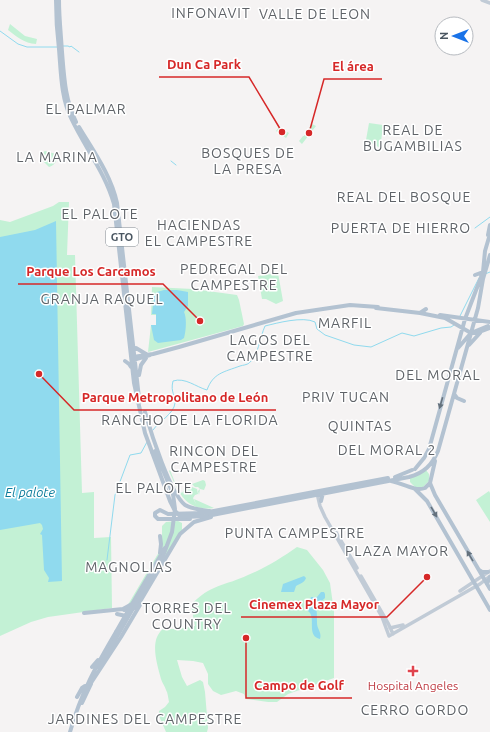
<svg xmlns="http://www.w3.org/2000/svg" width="490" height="732" font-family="Ubuntu,sans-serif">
  <rect width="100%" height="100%" fill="#f5f3f3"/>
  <path fill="#c3f1d5" d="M10,24L25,36L37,39L36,44C24,43 17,37 8,30Z
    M369,123L383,125L381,142L382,149L366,140Z
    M312,124L316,126L302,144L299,141L303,136H304Z
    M279,127L289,133L286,138L276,131Z
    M45,151L56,154L58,156C56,162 55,165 49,167L40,158V154Z
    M59,202H69L67,255H75L82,493L94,492V538L111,537L112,608L48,617L31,622L0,636V220L10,222L53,206Z
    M278,273L283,301L276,304L266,299H262L258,276Z
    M152,287L193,289L237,295L239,300L244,324L243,326L148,352L151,325H156V315H151Z
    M170,470L178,490L182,493L184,490L183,489L188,487V489L192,487L197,489L198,494L195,495L193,498L196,504L194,499L214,508C186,512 178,492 169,471Z
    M426,470L429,474V481L422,488L415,487L410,482V477Z
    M203,480L205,481L206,485L204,490L200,489L199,495L198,491L200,489L198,487H195L192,484Z
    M489,491L490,493V522L476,500Z
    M178,521L182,523V530L145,592L126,608L162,547V526L166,522Z
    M297,547L307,550L323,570L330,583L334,612V678L288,694L277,702H268L246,699L244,694L236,691L221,695L213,691L208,684V674L203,663L193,661L177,660L182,677L187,686L200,680L203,682L205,692L208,728L207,732H166L159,716V711L165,707L169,702C168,698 168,693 166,690C165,686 162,683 161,679C157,664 149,640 163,629H178L195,626L191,605C210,584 225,586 248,575C265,568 283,557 297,547Z"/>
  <path fill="#90daee" d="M56,221L62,581L48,582L49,578L44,570L42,535L40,534L43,529L42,525L40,523L0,530V237L35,230Z
    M164,290H177L188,292V306L184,312C187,318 186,331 184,338L181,340L158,343L154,340L151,325H156V314H152L154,296L157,292Z
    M304,576L306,578C304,583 301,583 296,586L294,592H281L283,584Z
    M321,592H324L325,594V598L316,606C317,612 317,616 317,623C317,629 322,632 320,639C307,636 315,621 310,613C309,612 307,610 306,609L311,597H317Z"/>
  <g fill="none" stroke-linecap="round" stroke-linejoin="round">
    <path stroke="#90daee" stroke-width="1" d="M0,31L18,44L27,47H58
      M63,46H68L70,47L71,46L79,52
      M171,161L176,165
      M475,228L490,217
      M485,274L490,272
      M460,316L479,278
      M153,430C159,421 174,414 175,403C176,395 170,393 173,381C185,377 196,387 207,390C213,373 224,372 240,366C243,365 247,365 249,363C258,357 260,337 265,326C277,323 303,316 315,322L317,329L325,335L354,345L371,347L402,333L414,336L441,328L451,327L454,325
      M107,560L115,495L130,455L141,453L147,442"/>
    <path stroke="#c1cbd6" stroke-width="3.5" d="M482,0L490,3
      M317,493L320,506L325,517L382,617L389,636L480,584L490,576
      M334,529L357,568
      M361,576L388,623L393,634
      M460,591L490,571
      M390,628L403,625"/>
    <path stroke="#b3c2d1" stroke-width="4" d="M56,0C56,17 57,33 59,49C61,73 61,97 71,118C85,148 105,172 114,204L134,383L145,433L152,452
      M59,0C59,18 61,35 62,52C64,76 65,100 76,122
      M79,127C94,152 111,175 117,203L139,398
      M488,235L490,225
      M475,275L483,272
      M376,308L420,313L445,318L471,333H476L490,328
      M420,313L426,309
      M440,315L490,322
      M469,345L480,333
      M136,348L146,354
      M458,348L471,333L488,326
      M133,357L153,354L179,347L296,313L350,305L378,307
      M133,360L150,355
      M125,361L129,364L131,367
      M139,375L141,365L146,358
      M454,394L457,398L464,401
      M145,412C151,433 170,493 185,505C192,509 201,510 209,511
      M415,469L424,458L429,449L465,319L483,272L485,251L490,234
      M395,477L412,470
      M391,481C402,483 415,492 425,488L430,483L435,461
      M430,483L435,495L490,589
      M415,489L427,501L490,610
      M321,501L323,493
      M207,516L409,477C424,473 432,465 438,451L478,308L483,279L490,255
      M190,519H158L155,516V513L160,510L168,514L203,513L388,478
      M160,553L161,544L160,536
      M479,570L482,572H488
      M487,584L490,577
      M124,610L132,609L138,605L180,534L194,522L211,517
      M84,613L123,609L132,604L165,548
      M117,614L126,616
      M92,667L98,660
      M89,686L121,637L140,605
      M77,697L82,688L85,686
      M82,703L91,684
      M70,732C81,693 96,666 116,632"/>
    <path stroke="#b3c2d1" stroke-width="4" d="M152,452L170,501L175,511L179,515L185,517L207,516
      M116,632L132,604
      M99,668L163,556L172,532L175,509L173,494L155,451"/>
  </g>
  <defs><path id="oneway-solid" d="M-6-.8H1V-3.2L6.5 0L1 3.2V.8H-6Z"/></defs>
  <g fill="#64717d">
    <use href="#oneway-solid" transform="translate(441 403) rotate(106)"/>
    <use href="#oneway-solid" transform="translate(434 512) rotate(60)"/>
    <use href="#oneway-solid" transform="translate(470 556) rotate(-120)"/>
  </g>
  <path fill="#e0444e" stroke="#fff" stroke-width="1.5" d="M411 665h4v4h4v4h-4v4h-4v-4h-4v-4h4z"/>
  <g text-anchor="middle" stroke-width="3" stroke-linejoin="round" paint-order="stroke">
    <rect fill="#fff" stroke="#808990" stroke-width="1" x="106" y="228" width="32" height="18" rx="3"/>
    <g font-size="11" font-weight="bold" fill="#4a5661">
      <text x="122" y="241">GTO</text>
    </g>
    <g font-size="12" fill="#be3a42" stroke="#fff">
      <text x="413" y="690">Hospital Angeles</text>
    </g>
    <g font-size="13" font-style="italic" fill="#0c7c9b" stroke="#fff">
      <text x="30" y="497">El palote</text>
    </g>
    <g font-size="14" letter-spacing="1" fill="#5f6368" stroke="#fff">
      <text x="211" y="18">INFONAVIT</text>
      <text x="315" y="19">VALLE DE LEON</text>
      <text x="86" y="114">EL PALMAR</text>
      <text x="413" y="135">REAL DE<tspan x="413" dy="16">BUGAMBILIAS</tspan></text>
      <text x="248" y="158">BOSQUES DE<tspan x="248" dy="16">LA PRESA</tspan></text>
      <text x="57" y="162">LA MARINA</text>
      <text x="404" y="202">REAL DEL BOSQUE</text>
      <text x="100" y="219">EL PALOTE</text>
      <text x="199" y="230">HACIENDAS<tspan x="199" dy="16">EL CAMPESTRE</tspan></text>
      <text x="401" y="233">PUERTA DE HIERRO</text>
      <text x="234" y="274">PEDREGAL DEL<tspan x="234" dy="16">CAMPESTRE</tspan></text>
      <text x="102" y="304">GRANJA RAQUEL</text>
      <text x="345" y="328">MARFIL</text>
      <text x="270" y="345">LAGOS DEL<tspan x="270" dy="16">CAMPESTRE</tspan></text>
      <text x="438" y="380">DEL MORAL</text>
      <text x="346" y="402">PRIV TUCAN</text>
      <text x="190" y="425">RANCHO DE LA FLORIDA</text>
      <text x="360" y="431">QUINTAS</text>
      <text x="387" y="455">DEL MORAL 2</text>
      <text x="214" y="456">RINCON DEL<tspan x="214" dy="16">CAMPESTRE</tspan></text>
      <text x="154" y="493">EL PALOTE</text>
      <text x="295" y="538">PUNTA CAMPESTRE</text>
      <text x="397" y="556">PLAZA MAYOR</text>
      <text x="129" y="572">MAGNOLIAS</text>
      <text x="187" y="613">TORRES DEL<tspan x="187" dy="16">COUNTRY</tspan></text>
      <text x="415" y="715">CERRO GORDO</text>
      <text x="145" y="724">JARDINES DEL CAMPESTRE</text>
    </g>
  </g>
  <path fill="none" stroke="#d62828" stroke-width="1.5" d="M282 132L249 77H159M309 133L324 79H382M200 321L163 284H18M39 374L74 410H276M427 577L387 617H241M246 638L246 698H352"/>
  <g fill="#d62828" stroke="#fff" stroke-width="1.5">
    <circle cx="282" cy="132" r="4"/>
    <circle cx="309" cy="133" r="4"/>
    <circle cx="200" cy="321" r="4"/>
    <circle cx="39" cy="374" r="4"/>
    <circle cx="427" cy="577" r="4"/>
    <circle cx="246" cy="638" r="4"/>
  </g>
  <g font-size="13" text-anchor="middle" font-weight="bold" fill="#d62828" stroke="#fff" stroke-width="3" stroke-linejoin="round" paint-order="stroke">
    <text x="204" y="69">Dun Ca Park</text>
    <text x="353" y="71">El área</text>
    <text x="91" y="276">Parque Los Carcamos</text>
    <text x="175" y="402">Parque Metropolitano de León</text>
    <text x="314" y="609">Cinemex Plaza Mayor</text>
    <text x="299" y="690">Campo de Golf</text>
  </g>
  <g transform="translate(454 36) rotate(270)"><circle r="19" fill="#ffffff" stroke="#b7bbc0"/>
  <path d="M0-3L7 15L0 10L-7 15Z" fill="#1a73e8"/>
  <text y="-6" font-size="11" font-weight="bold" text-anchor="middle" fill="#4a5661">N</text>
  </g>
</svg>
